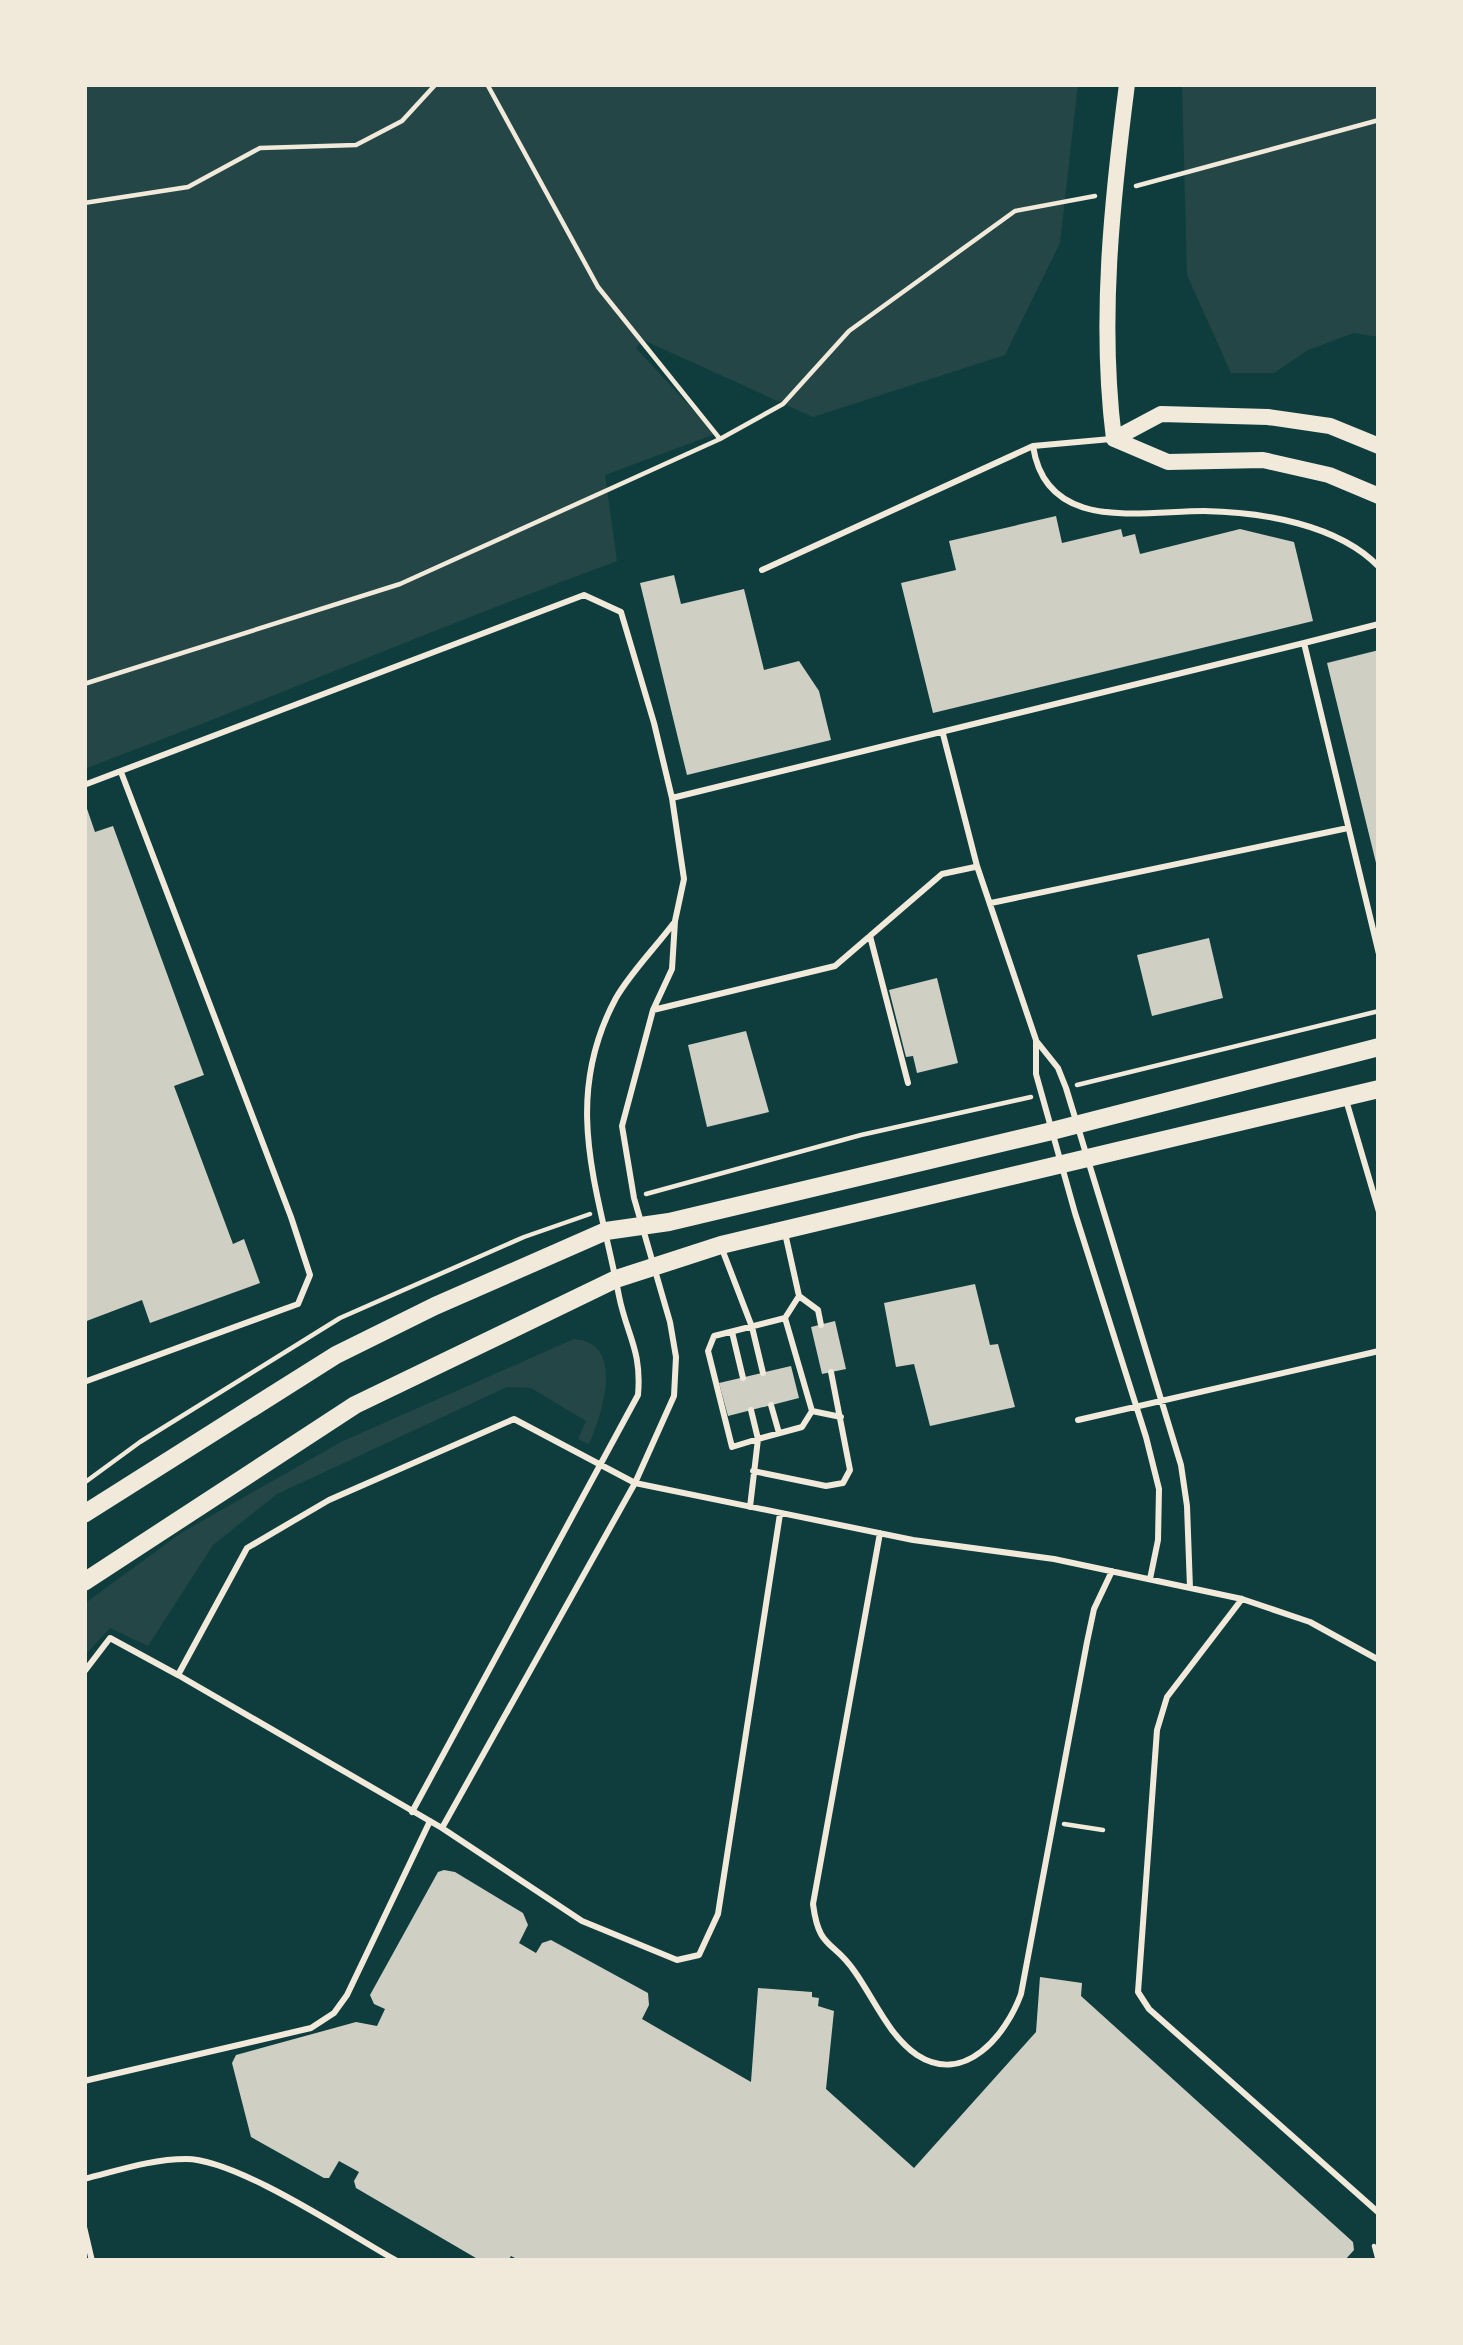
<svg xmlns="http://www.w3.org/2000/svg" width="1463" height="2345" font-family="'Asap Condensed',sans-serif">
  <rect width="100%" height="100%" fill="#0f3d3e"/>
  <path fill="#244646" d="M84,84H1078L1060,243L1005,355L813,417L643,340L636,348L715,434L605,475L617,561C438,627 263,702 84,769Z
    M1182,84H1379V337L1354,333L1308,350L1274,373H1231L1187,275Z
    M574,1339C626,1342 602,1415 589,1444L578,1439L586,1421L531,1388L507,1387L277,1494L213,1545L148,1646L110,1628L84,1656V1604L181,1533L341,1442Z"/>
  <path fill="#cfcfc3" d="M1056,516L1062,543L1121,529L1123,537L1135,534L1140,554L1240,529L1294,542L1313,621L933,713L901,583L956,570L949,541Z
    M674,575L681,604L744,589L764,670L799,661L819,691L831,740L687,775L640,583Z
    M1379,650V867H1377L1327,663Z
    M85,803L95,832L113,826L204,1075L174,1086L233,1244L244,1239L260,1283L150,1323L142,1300L84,1322Z
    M1209,938L1223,998L1152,1016L1137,955Z
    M937,978L958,1063L917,1073L913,1056L906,1057L889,990Z
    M746,1031L769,1112L707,1127L688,1045Z
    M975,1284L990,1345L998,1344L1015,1407L930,1426L914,1364L896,1367L884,1303Z
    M835,1321L846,1369L822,1374L811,1327Z
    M791,1366L799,1398L728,1416L719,1383Z
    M444,1870L455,1872L523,1913L528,1925L519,1943L536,1953L542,1943L551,1940L648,1993L649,2005L642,2019L751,2082L758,1988L812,1992V1997L819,1998L818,2006L834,2011L826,2089L914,2168L1036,2032L1040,1977L1082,1983L1081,1996L1353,2242L1354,2250L1344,2261H521L511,2256L508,2261H481L356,2188L354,2181L359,2172L339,2161L329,2178H324L251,2137L232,2063L236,2055L356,2022L377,2026L385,2009L374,2004L370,1995L438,1872Z"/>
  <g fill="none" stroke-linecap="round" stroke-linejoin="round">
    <path stroke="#f1e9da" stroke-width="4.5" d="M487,84L598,287L720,439
      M1136,186L1379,120
      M84,203L188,187L260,148L356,145L402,121L436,84
      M84,684L400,584L720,439L783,404L849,331L1015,211L1095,196
      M1077,1085L1379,1011
      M646,1194L861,1135L1031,1097
      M84,1483L140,1442L340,1318L524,1237L590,1214
      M1064,1824L1103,1830
      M1374,2246L1378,2261"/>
    <path stroke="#f1e9da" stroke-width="6" d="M1033,446C1046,533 1140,511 1204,511C1261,512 1338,524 1379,567
      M762,570L1033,446L1111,439
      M1304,643L1379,624
      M943,734L977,866L1036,1040V1074L1075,1213L1146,1437L1159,1489L1158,1540L1150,1579
      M84,785L584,595L621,612L654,723L672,798L684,879L675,921L672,969L653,1010L622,1126L634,1198L670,1322L676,1357L674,1396L635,1483L442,1828
      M672,798L1304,643L1379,954
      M991,903L1348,828
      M870,936L908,1083
      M653,1010L835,966L942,874L975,867
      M1038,1043L1058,1068L1066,1088L1181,1465L1187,1506L1190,1588
      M1346,1100L1379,1212
      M722,1249L752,1327L763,1373
      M799,1296L818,1310L821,1325
      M732,1332L743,1378
      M84,1382L298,1304L310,1275L291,1217L121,772
      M771,1405L779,1433
      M751,1410L758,1439L732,1447L708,1351L714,1336L785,1318
      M812,1411L841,1417
      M1078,1420L1379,1351
      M753,1471L826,1486L843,1483L850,1470L831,1372
      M750,1507L758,1439L802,1427L812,1411L785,1318L799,1296L785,1233
      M880,1533L813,1904C819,1951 833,1939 855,1972C874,1999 889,2036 917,2055C965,2086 1006,2035 1021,1994L1087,1642L1094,1609L1112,1571
      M1242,1599L1167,1697L1157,1730L1138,1992L1149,2009L1379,2213
      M84,1672L110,1638L178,1675L247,1548L329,1500L514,1419L635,1483L913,1540L1054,1559L1242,1599L1310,1622L1379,1660
      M178,1675L442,1828L582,1921L677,1960L699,1955L718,1914L780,1514
      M412,1812L638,1395C642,1350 627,1336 619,1296C599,1190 560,1102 616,998C631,972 655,948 673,924
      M84,2081L311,2028L334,2013L347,1995L430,1821
      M84,2179C117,2171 151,2159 186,2159C237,2159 347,2233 397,2261
      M84,2227L92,2261"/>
    <path stroke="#f1e9da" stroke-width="16" d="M1114,439C1099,321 1112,201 1127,84
      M1114,439L1168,462L1263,460L1329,475L1379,496
      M1114,439L1161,414L1268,417L1330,426L1379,446"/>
    <path stroke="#f1e9da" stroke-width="18" d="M84,1514L336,1355L435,1306L606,1231L669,1222L1052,1131L1379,1047
      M84,1582L355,1405L616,1279L721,1245L1379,1089"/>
  </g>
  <rect width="1463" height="2345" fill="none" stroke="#f1e9da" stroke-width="174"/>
</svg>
